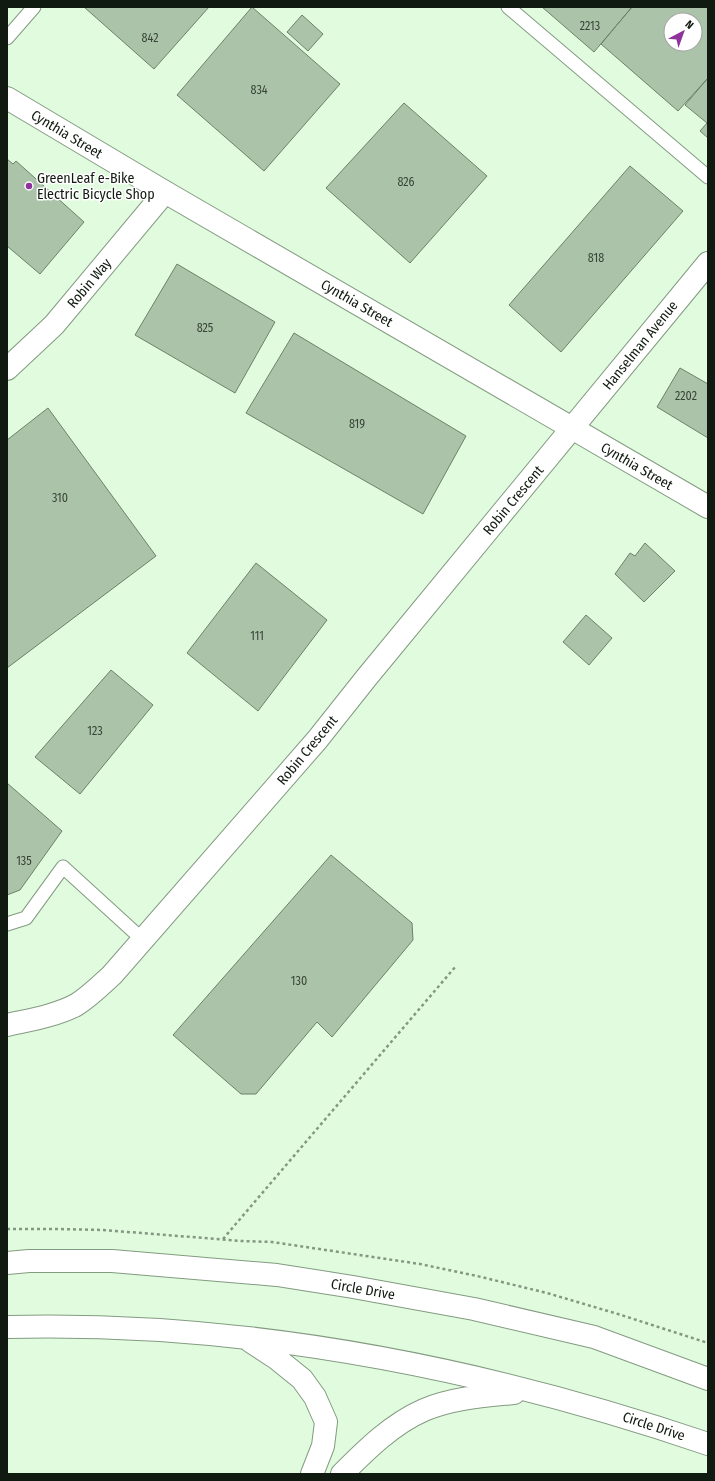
<svg xmlns="http://www.w3.org/2000/svg" width="715" height="1481" font-family="'Fira Sans Condensed',sans-serif">
  <rect width="100%" height="100%" fill="#e1fbde"/>
  <path fill="#abc4a9" stroke="#6b8269" fill-rule="evenodd" d="M84,7H209L154,69Z
    M252,7L340,84L264,171L177,95Z
    M542,7H632L594,52Z
    M632,7H708V78L678,111L601,44ZM671,20H695V44H671Z
    M302,15L323,34L308,51L287,32Z
    M708,78V138L700,131L707,123L685,105Z
    M404,103L487,176L410,263L326,188Z
    M7,159L13,164L16,161L84,222L40,274L7,246Z
    M630,166L683,211L561,352L509,305Z
    M177,264L275,322L235,393L135,335Z
    M294,333L466,436L423,514L246,413Z
    M680,368L708,384V438L657,407Z
    M48,408L156,556L7,668V440Z
    M645,543L675,571L644,602L615,574L630,553L635,556Z
    M256,563L327,620L258,711L187,653Z
    M586,615L612,638L589,665L563,642Z
    M111,670L153,705L80,794L35,757Z
    M7,783L62,831L20,890L7,895Z
    M331,855L412,923L413,940L332,1037L317,1022L256,1094H241L173,1035Z"/>
  <g fill="none" stroke-linecap="round" stroke-linejoin="round">
    <defs>
      <path id="service" d="M508,7L708,177
        M7,38L34,7
        M7,924L26,918L63,867L143,940"/>
      <path id="minor" d="M7,369L54,325L165,192
        M7,1025C29,1020 55,1016 76,1005C89,997 100,986 112,975L317,740L367,677L708,263"/>
      <path id="tertiary" d="M7,98L165,192L708,507"/>
      <path id="trunk" d="M7,1263L29,1261H112L277,1275L353,1287L474,1309L594,1337L708,1379
        M7,1327C245,1321 484,1368 708,1444
        M250,1341L276,1358L302,1379L315,1397L326,1422L323,1446L312,1474
        M342,1474C366,1450 392,1424 424,1410C452,1398 484,1396 514,1393"/>
    </defs>
    <use href="#service" stroke="#839b81" stroke-width="15"/>
    <use href="#minor" stroke="#839b81" stroke-width="24"/>
    <use href="#tertiary" stroke="#839b81" stroke-width="24"/>
    <use href="#trunk" stroke="#839b81" stroke-width="24"/>
    <path stroke="#849782" stroke-width="2.5" stroke-dasharray="3 3" stroke-linecap="butt" d="M7,1229H57L103,1230L242,1241L272,1242L420,1264L477,1276L547,1293L618,1314L708,1343
      M223,1239L456,966"/>
    <use href="#service" stroke="#fff" stroke-width="13"/>
    <use href="#minor" stroke="#fff" stroke-width="22"/>
    <use href="#tertiary" stroke="#fff" stroke-width="22"/>
    <use href="#trunk" stroke="#fff" stroke-width="22"/>
  </g>
  <circle fill="#8f329c" stroke="#fff" stroke-width="1.5" cx="29" cy="186" r="4"/>
  <g text-anchor="middle" stroke-width="3" stroke-linejoin="round" paint-order="stroke">
    <g font-size="12" fill="#384436">
      <text x="590" y="30">2213</text>
      <text x="150" y="42">842</text>
      <text x="259" y="94">834</text>
      <text x="406" y="186">826</text>
      <text x="596" y="262">818</text>
      <text x="205" y="332">825</text>
      <text x="686" y="400">2202</text>
      <text x="357" y="428">819</text>
      <text x="60" y="502">310</text>
      <text x="257" y="640">111</text>
      <text x="95" y="735">123</text>
      <text x="24" y="865">135</text>
      <text x="299" y="985">130</text>
    </g>
    <g font-size="14" fill="#111a10" stroke="#fff">
      <text transform="translate(67 134) rotate(31)" y="5">Cynthia Street</text>
      <text transform="translate(89 283) rotate(-50)" y="5">Robin Way</text>
      <text transform="translate(357 303) rotate(30)" y="5">Cynthia Street</text>
      <text transform="translate(640 345) rotate(-51)" y="5">Hanselman Avenue</text>
      <text transform="translate(637 466) rotate(30)" y="5">Cynthia Street</text>
      <text transform="translate(513 500) rotate(-50)" y="5">Robin Crescent</text>
      <text transform="translate(307 750) rotate(-50)" y="5">Robin Crescent</text>
      <text transform="translate(363 1289) rotate(10)" y="5">Circle Drive</text>
      <text transform="translate(654 1426) rotate(18)" y="5">Circle Drive</text>
    </g>
    <g font-size="14" fill="#111a10" stroke="#fff" text-anchor="start">
      <text x="37" y="183">GreenLeaf e-Bike<tspan x="37" dy="16">Electric Bicycle Shop</tspan></text>
    </g>
  </g>
  <rect width="715" height="1481" fill="none" stroke="#111a10" stroke-width="16"/>
  <g transform="translate(683 32) rotate(41)"><circle r="19" fill="#ffffff" stroke="#a0a39f"/>
  <path d="M0-3L7 15L0 10L-7 15Z" fill="#8f329c"/>
  <text y="-6" font-size="11" font-weight="bold" text-anchor="middle" fill="#111a10">N</text>
  </g>
</svg>
